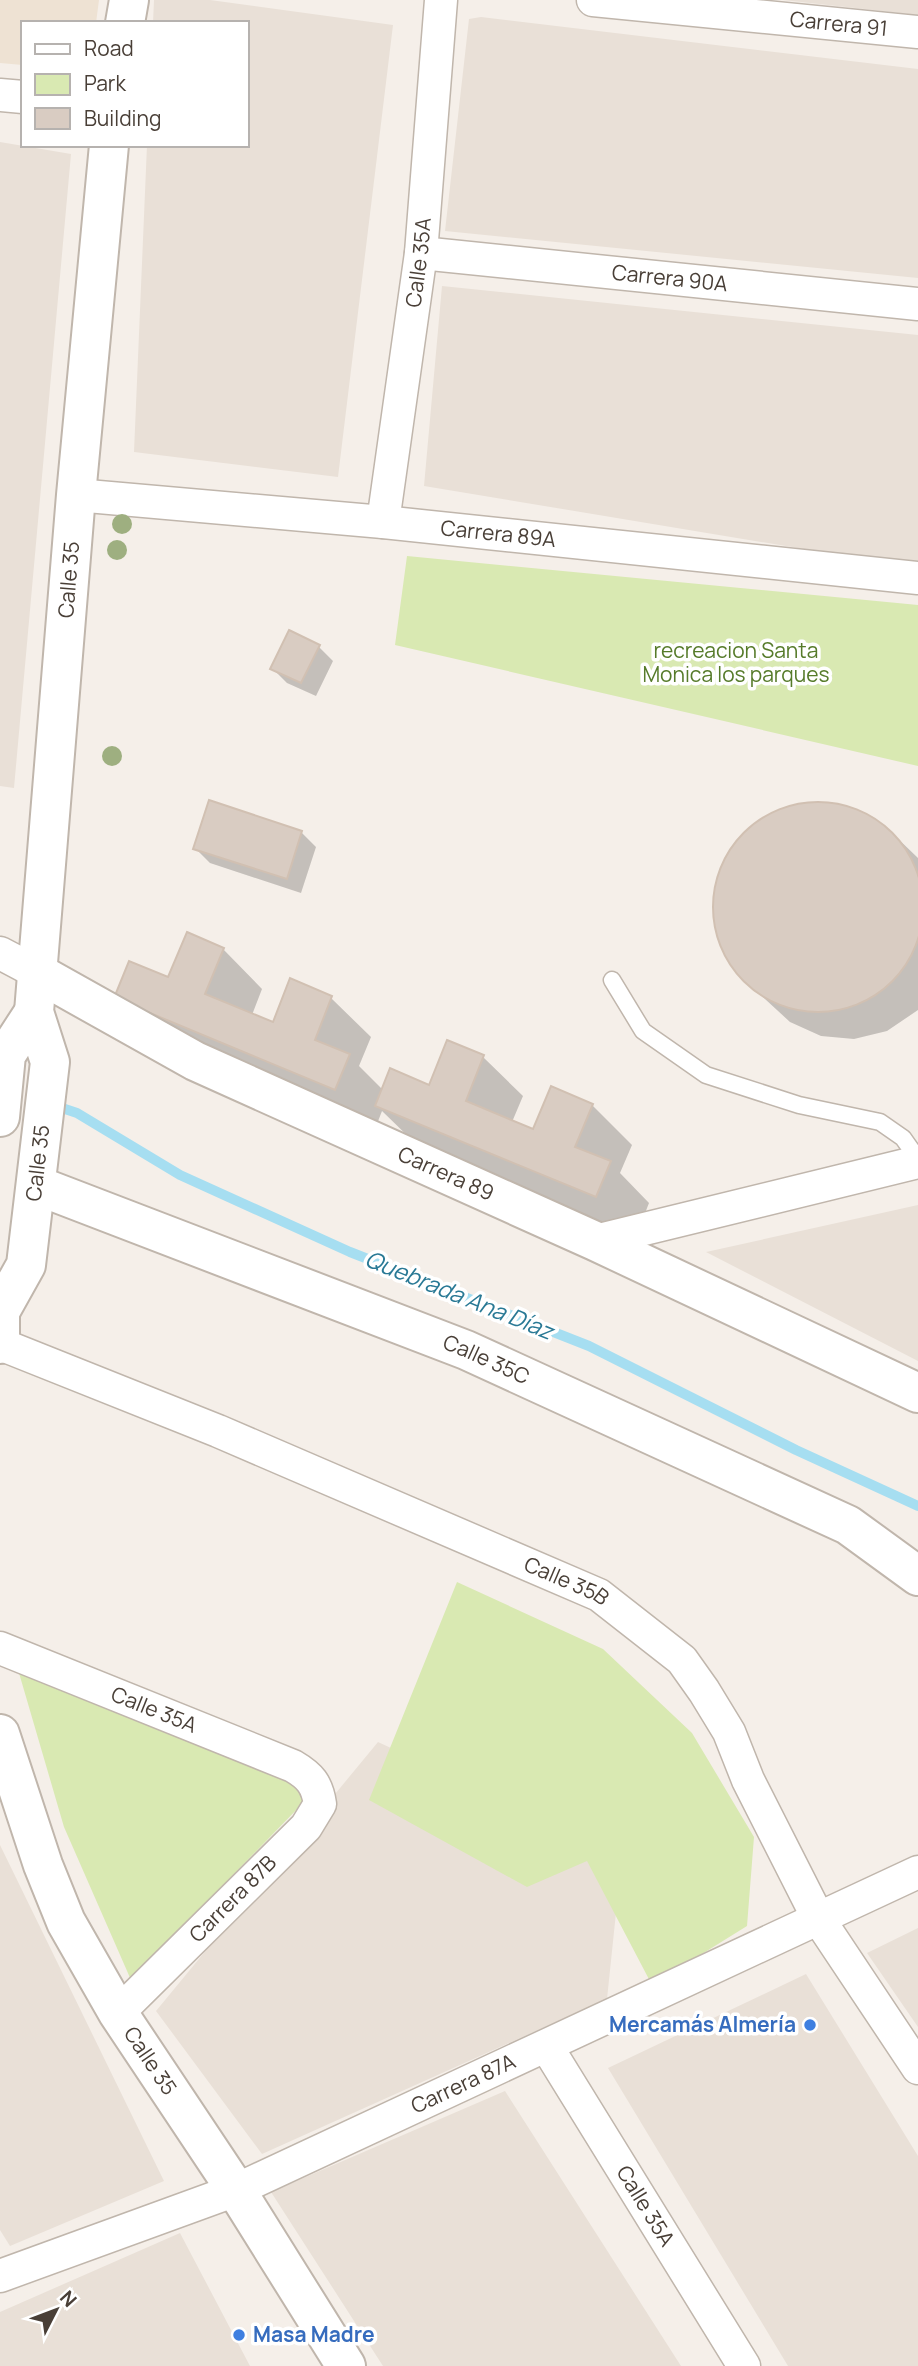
<svg xmlns="http://www.w3.org/2000/svg" width="918" height="2366" font-family="Manrope,sans-serif">
  <rect width="100%" height="100%" fill="#f5efe9"/>
  <path fill="#e9e0d7" d="M154,0H210L393,25L338,477L134,452L147,145H247V23H153Z
    M783,0H918V15Z
    M481,17L918,69V278L445,231L469,19Z
    M0,142L71,154L14,788L0,786Z
    M442,286L918,335V568L424,486Z
    M918,1205V1361L706,1252Z
    M378,1742L622,1855L607,1999L262,2154L156,2011Z
    M0,1845L164,2181L10,2246L0,2230Z
    M918,1928V2027L867,1953Z
    M806,1974L918,2156V2366H788L608,2068Z
    M505,2091L681,2366H383L271,2192Z
    M180,2233L250,2366H0V2312Z"/>
  <path fill="#eee2d3" d="M0,0H99L96,23H23V65L0,63Z"/>
  <path fill="#d9e9b2" d="M407,556L918,605V766L395,645Z
    M457,1582L603,1649L692,1733L754,1837L747,1926L652,1985L587,1861L527,1887L369,1800Z
    M19,1673L302,1784L303,1803L131,1980L64,1827Z"/>
  <path fill="#0003" d="M319,647L333,661L316,696L287,683L272,668Z
    M830,802L863,812L892,833L918,858V1010L887,1031L854,1039L821,1036L790,1022L765,999L737,972L720,941L714,906L719,872L737,841L763,818L795,805Z
    M301,832L316,847L301,893L210,863L195,848Z
    M223,949L262,989L252,1015L274,1024L331,998L371,1037L359,1066L383,1090L430,1087L483,1057L523,1096L512,1122L534,1131L592,1105L632,1145L620,1173L649,1203L636,1236L417,1145L382,1111L375,1129L156,1038L116,998L169,980Z"/>
  <g fill="none" stroke-linecap="round" stroke-linejoin="round">
    <path stroke="#a6def1" stroke-width="10" d="M53,1105L77,1113L180,1175L350,1252L589,1346L796,1450L918,1506"/>
  </g>
  <path fill="#d9ccc2" stroke="#d1c0b2" stroke-width="2" d="M289,630L320,645L301,683L270,669Z
    M209,800L302,831L287,879L193,849Z
    M713 907a105 105 0 1 1 210 0a105 105 0 1 1-210 0Z
    M187,932L224,948L205,994L273,1022L290,978L332,996L315,1040L350,1054L335,1090L114,998L129,961L168,977Z
    M447,1040L484,1055L466,1101L533,1129L551,1086L593,1104L575,1147L611,1161L596,1197L375,1106L390,1068L429,1085Z"/>
  <g fill="none" stroke-linecap="round" stroke-linejoin="round">
    <defs>
      <path id="service" d="M612,980L643,1031L706,1075L799,1105L880,1122L903,1138L918,1159"/>
      <g id="minor">
        <path id="s1" d="M593,0L918,32"/>
        <path d="M0,95L23,97"/>
        <path id="s2" d="M421,253L918,304"/>
        <path id="s3" d="M76,495L383,522L918,578"/>
        <path id="s4" d="M383,522L421,253L441,0"/>
        <path d="M0,953L38,973"/>
        <path d="M595,1241L918,1162"/>
        <path id="s5" d="M0,1344L218,1431L599,1595L682,1660L704,1691L729,1732L748,1780L818,1918L918,2068"/>
        <path id="s6" d="M0,1648L293,1766C310,1776 317,1784 320,1804L306,1827L118,2013"/>
        <path id="s7" d="M547,2047L744,2366"/>
        <path id="s8" d="M0,2276L236,2190L918,1872"/>
      </g>
      <g id="tertiary">
        <path d="M125,23L129,0"/>
        <path id="s9" d="M38,973L195,1061L595,1241L918,1393"/>
        <path d="M0,1117L6,1055L34,1012"/>
        <path id="s10" d="M36,1185L466,1350L848,1525L918,1576"/>
        <path d="M0,1301V1344"/>
        <path id="s11" d="M2,1308L26,1265L50,1062L34,1012L76,495L109,145"/>
        <path id="s12" d="M0,1734L43,1865L66,1922L118,2013L236,2190L346,2366"/>
      </g>
    </defs>
    <use href="#service" stroke="#c0b6ac" stroke-width="19"/>
    <use href="#minor" stroke="#c0b6ac" stroke-width="35"/>
    <use href="#tertiary" stroke="#c0b6ac" stroke-width="42"/>
    <use href="#service" stroke="#fff" stroke-width="16"/>
    <use href="#minor" stroke="#fff" stroke-width="32"/>
    <use href="#tertiary" stroke="#fff" stroke-width="38"/>
  </g>
  <g fill="#9eaf80">
    <circle cx="122" cy="524" r="10"/>
    <circle cx="117" cy="550" r="10"/>
    <circle cx="112" cy="756" r="10"/>
  </g>
  <g fill="#3f7fe0" stroke="#fff" stroke-width="2.5">
    <circle cx="810" cy="2025" r="7"/>
    <circle cx="239" cy="2335" r="7"/>
  </g>
  <g text-anchor="middle" stroke-width="7" stroke-linejoin="round" paint-order="stroke">
    <g font-size="21" fill="#493f37" stroke="#fff">
      <text dy="7" stroke="none"><textPath href="#s1" startOffset="247">Carrera 91</textPath></text>
      <text dy="7" stroke="none"><textPath href="#s4" startOffset="262">Calle 35A</textPath></text>
      <text dy="7" stroke="none"><textPath href="#s2" startOffset="250">Carrera 90A</textPath></text>
      <text dy="7" stroke="none"><textPath href="#s3" startOffset="424">Carrera 89A</textPath></text>
      <text dy="7" stroke="none"><textPath href="#s11" startOffset="740">Calle 35</textPath></text>
      <text dy="7" stroke="none"><textPath href="#s11" startOffset="152">Calle 35</textPath></text>
      <text dy="7" stroke="none"><textPath href="#s9" startOffset="455">Carrera 89</textPath></text>
      <text dy="7" stroke="none"><textPath href="#s10" startOffset="483">Calle 35C</textPath></text>
      <text dy="7" stroke="none"><textPath href="#s5" startOffset="614">Calle 35B</textPath></text>
      <text dy="7" stroke="none"><textPath href="#s6" startOffset="166">Calle 35A</textPath></text>
      <text transform="translate(233 1899) rotate(-45)" y="7">Carrera 87B</text>
      <text dy="7" stroke="none"><textPath href="#s12" startOffset="362">Calle 35</textPath></text>
      <text dy="7" stroke="none"><textPath href="#s8" startOffset="502">Carrera 87A</textPath></text>
      <text dy="7" stroke="none"><textPath href="#s7" startOffset="187">Calle 35A</textPath></text>
    </g>
    <g font-size="21" fill="#567b2a" stroke="#fff">
      <text x="736" y="658">recreacion Santa<tspan x="736" dy="24">Monica los parques</tspan></text>
    </g>
    <g font-size="21" font-weight="bold" fill="#366cbe" stroke="#fff" text-anchor="end">
      <text x="796" y="2032">Mercamás Almería</text>
      <text x="253" y="2342" text-anchor="start">Masa Madre</text>
    </g>
    <g font-size="23" font-style="italic" fill="#297995" stroke="#fff">
      <text transform="translate(459 1295) rotate(22)" y="8">Quebrada Ana Díaz</text>
    </g>
  </g>
  <rect x="21" y="21" width="228" height="126" fill="#ffffff" stroke="#b6b2af" stroke-width="2"/>
  <rect x="35" y="44" width="35" height="10" fill="#ffffff" stroke="#b6b2af" stroke-width="2"/>
  <text x="84" y="56" font-size="21" fill="#493f37">Road</text>
  <rect x="35" y="74" width="35" height="21" fill="#d9e9b2" stroke="#b6b2af" stroke-width="2"/>
  <text x="84" y="91" font-size="21" fill="#493f37">Park</text>
  <rect x="35" y="108" width="35" height="21" fill="#d9ccc2" stroke="#b6b2af" stroke-width="2"/>
  <text x="84" y="126" font-size="21" fill="#493f37">Building</text>
  <g transform="translate(56 2310) rotate(48)" stroke="#ffffff" stroke-width="5" paint-order="stroke">
  <path d="M0-5L12 26L0 18L-12 26Z" fill="#493f37"/>
  <text y="-10" font-size="19" font-weight="bold" text-anchor="middle" fill="#493f37">N</text>
  </g>
</svg>
